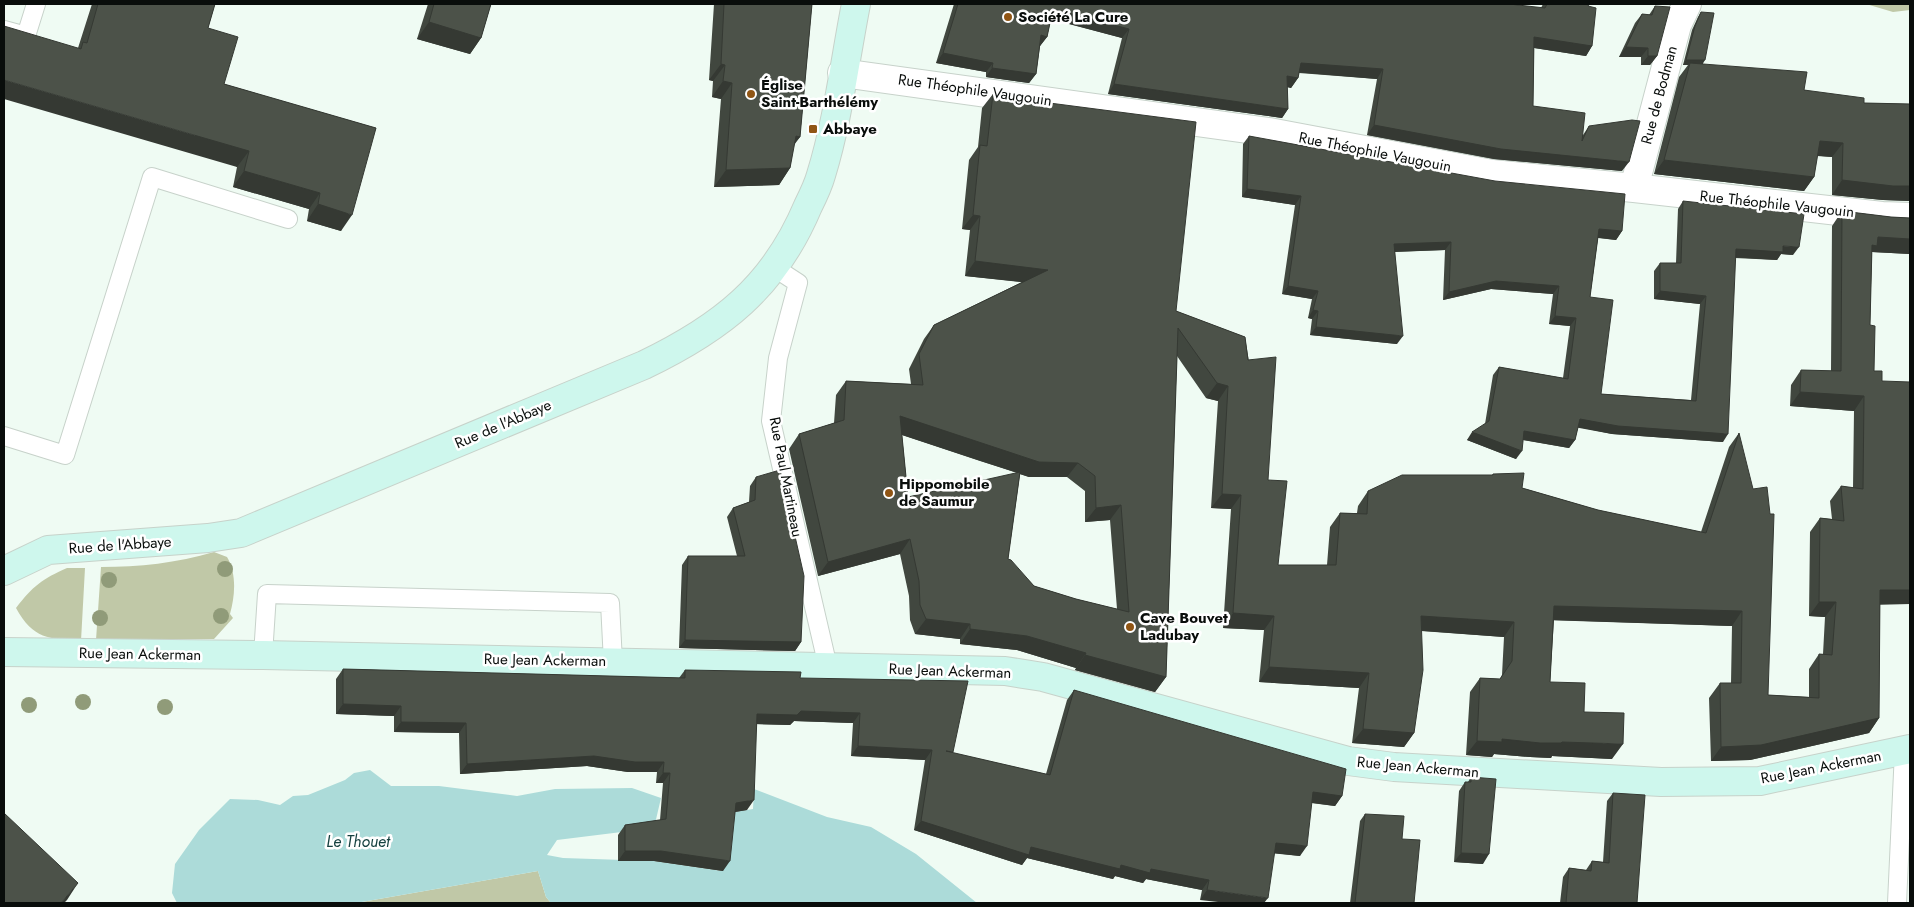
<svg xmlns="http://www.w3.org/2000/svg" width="1914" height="907" font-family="Jost,sans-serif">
  <rect width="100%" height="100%" fill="#effbf3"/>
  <path fill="#c0c8a7" d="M1866,4H1910V10L1893,12Z
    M214,552L227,557C237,574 235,596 230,614L233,618L214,639L96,640L101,567C139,567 177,563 214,552Z
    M67,568H85L81,641C49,639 33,639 16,608C33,586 42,579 67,568Z
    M538,871L546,897L551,903H356Z"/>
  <path fill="#acdbd9" d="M370,770L391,786H439L517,796L555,789L632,788L661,798L654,828L557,840L547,855L563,858L654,861L722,871L729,813L753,809L754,789L827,817L871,827L916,854L977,903H551L546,897L538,871L356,903H177L172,893L175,864L199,830L230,799L258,800L280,805L293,796L308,795L345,780L354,773Z"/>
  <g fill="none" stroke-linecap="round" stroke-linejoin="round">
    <defs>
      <path id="lane" d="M4,30L26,36L36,4
        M775,268L798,283L778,358L771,421L828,667
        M4,436L65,455L152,177L288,219
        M263,655L267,594L610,603L613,662
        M1897,903L1904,751"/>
      <path id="street" d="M842,73L1269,132L1492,174L1634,188L1882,216L1910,217
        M1634,188L1677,25L1687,4"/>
      <path id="secondary" d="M4,571L48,550L208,538L241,533L644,365C721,328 774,287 808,206C813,196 818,186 821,175C838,120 845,60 856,4
        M4,652L263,655L1005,671L1043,677L1348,761L1394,767L1661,782L1760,781L1910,749"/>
    </defs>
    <use href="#lane" stroke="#c7d2ca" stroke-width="20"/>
    <use href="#street" stroke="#c7d2ca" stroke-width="30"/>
    <use href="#secondary" stroke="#c7d2ca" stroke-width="30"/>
    <use href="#lane" stroke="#fff" stroke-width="18"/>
    <use href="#street" stroke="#fff" stroke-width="28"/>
    <use href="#secondary" stroke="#cef7ed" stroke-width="28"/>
  </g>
  <g fill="#909b79">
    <circle cx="225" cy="569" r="8"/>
    <circle cx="109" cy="580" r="8"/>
    <circle cx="221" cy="616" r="8"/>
    <circle cx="100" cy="618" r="8"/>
    <circle cx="83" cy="702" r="8"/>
    <circle cx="29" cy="705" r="8"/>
    <circle cx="165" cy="707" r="8"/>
  </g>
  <path fill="#41473f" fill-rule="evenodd" d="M92,4H215L208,28L224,84L376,128L341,231L307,221L309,209L233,187L237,167L78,48Z
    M428,4H491L481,38L470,54L417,39Z
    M714,4H812L800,137L794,144L790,168L779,185L714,187L721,99L712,97L713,81L709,80Z
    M954,4H1509L1541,8L1543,4H1589L1588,6L1592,46L1586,56L1534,48L1533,106L1583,135L1589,126L1622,171L1494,159L1367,135L1377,79L1299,73L1298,78L1291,88L1287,87L1288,109L1282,118L1108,94L1122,38L1051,19L1047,37L1040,46L1036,74L1029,83L986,77V72L936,63Z
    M1655,6L1657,56L1650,65H1641V57H1619L1635,23L1642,14L1649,15Z
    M1701,12L1703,64L1804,90L1864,103L1910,104V201L1883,200L1832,195V157L1817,156L1814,177L1804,191L1654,174L1679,77L1688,65H1683L1692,30L1698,17Z
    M993,94L1034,101L1176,311L1245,337L1268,480L1278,565H1327L1330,527L1340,513H1357L1358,506L1368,491L1492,475L1493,474L1522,488L1598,510L1701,532L1729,447L1739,433L1768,695L1809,697V669L1819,654H1823L1825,617L1809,616L1810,532L1820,518L1832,519L1830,501L1841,486L1853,488L1854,411L1790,406L1791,385L1801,370L1831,371L1832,226L1842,211L1891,217L1910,218V254L1872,252L1870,325L1874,371L1880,605L1879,718L1869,733L1750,760L1711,761L1709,698L1720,683H1731L1732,626L1554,620L1550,682L1584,712L1612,759L1552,756L1551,758L1530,757L1494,754L1492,757L1466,755L1470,692L1480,678L1500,679L1502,675L1504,637L1421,631L1414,733L1404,747L1352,743L1359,688L1259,682L1264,630L1223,628L1231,509L1211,508L1218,401L1206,398L1177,356L1166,677L1155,692L1075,670L1076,668L1017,650L960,644V639L915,634L910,620L909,596L900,554L818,576L789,449L799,434L834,423L836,395L846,381L911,384L909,369L924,339L934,325L1022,282L965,276L970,230L962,229L969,160L978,147L982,108ZM902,435L980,461L1018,473L908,497ZM1020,474L1029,477H1067L1085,491V522L1110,520L1117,609L1076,599L1034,586L1008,559Z
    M1249,136L1622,231L1616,240L1598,238L1590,297L1601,394L1691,400L1700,304L1654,299V271L1660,263H1676L1678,209L1683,201L1793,255L1781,254L1777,260L1735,258L1723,442L1612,434L1578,427L1575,440L1569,448L1523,440L1516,459L1467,440L1485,424L1493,375L1499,367L1563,378L1570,326L1549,324L1553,294L1491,289L1443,300L1445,250L1395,252L1397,344L1310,335L1312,319L1308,318L1312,299L1282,294L1295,205L1242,197L1243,144Z
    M756,477L801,642L795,651L679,648L682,565L688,556H737L727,517L733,508L749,502L750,486Z
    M343,669L679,678L685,670L800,678L953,753L1046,774L1067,700L1074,690L1342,796L1335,806L1311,803L1300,856L1274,853L1200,900L1202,890L1146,879L1143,883L1115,876L1113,879L1027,858L1022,865L914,830L925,760L851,756L853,723L794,721L790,725L757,724L747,810L735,812L723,871L654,861H618V835L625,825L660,820L663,783H656L657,772H628L587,766L460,774L459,733L394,732V716L336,714V679Z
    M1471,777L1483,864L1454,862L1459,791L1465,782H1468Z
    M1613,793L1637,903H1560L1563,877L1569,868L1586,870L1592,861L1603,862L1607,801Z
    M1365,814L1402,839L1414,903H1350L1360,821Z"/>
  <path fill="#353933" d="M1053,9L1129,29L1122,38L1046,18Z
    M429,22L481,38L470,54L417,39Z
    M1041,35L1047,37L1040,46L1035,44Z
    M1534,37L1592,46L1586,56L1528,47Z
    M1626,47L1648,48L1641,57H1619Z
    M943,53L993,63L986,72L936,63Z
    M1648,56H1657L1650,65H1641Z
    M1686,60H1705L1702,65L1690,63L1688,65H1683Z
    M1301,63L1383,69L1377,79L1294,72Z
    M721,64L725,65L713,81L709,80Z
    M992,68L1036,74L1029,83L986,77Z
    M1287,76L1298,78L1291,88L1280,85Z
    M4,80L249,151L237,167L4,99Z
    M723,81L732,83L721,99L712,97Z
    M1114,84L1288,109L1282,118L1108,94Z
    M1374,125L1629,162L1622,171L1494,159L1367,135Z
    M796,136L800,137L788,153Z
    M1820,141L1843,143L1832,157L1810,155Z
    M1664,160L1814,177L1804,191L1654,174Z
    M790,168L779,185L714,187L726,170Z
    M244,171L320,193L309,209L233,187Z
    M1842,180L1910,186V201L1883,200L1832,195Z
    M1247,189L1301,196L1295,205L1242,197Z
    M318,204L352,215L341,231L307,221Z
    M973,215L980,216L970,230L962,229Z
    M1599,229L1622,231L1616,240L1593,237Z
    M1878,237L1910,239V254L1872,252L1862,260Z
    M1451,242L1445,250L1388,252L1394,244Z
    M1783,246L1799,247L1793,255L1781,254L1777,260L1730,257L1736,249Z
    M975,261L1048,270L1038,284L965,276Z
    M1496,281L1559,286L1553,294L1491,289L1443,300L1449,292Z
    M1288,286L1318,291L1312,299L1282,294Z
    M1660,291L1706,296L1700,304L1654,299Z
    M1313,310L1318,311L1312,319L1308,318Z
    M1555,316L1576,318L1570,326L1549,324Z
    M1316,327L1403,336L1397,344L1310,335Z
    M1217,383L1228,386L1218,401L1206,398Z
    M1800,392L1864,396L1854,411L1790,406Z
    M900,416L1078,463L1067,477H1029L890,431Z
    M1580,419L1728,434L1723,442L1612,434L1574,427Z
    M1524,431L1575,440L1569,448L1518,439Z
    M1472,432L1522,451L1516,459L1467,440Z
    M1222,494L1241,495L1231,509L1211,508Z
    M1121,505L1110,520L1085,522L1096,508Z
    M910,539L900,554L818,576L828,562Z
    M1880,590H1910V604L1870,605Z
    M1819,602H1836L1825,617L1809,616Z
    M1554,606L1742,611L1732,626L1544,620Z
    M1233,613L1274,616L1264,630L1223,628Z
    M1421,616L1514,622L1504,637L1411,630Z
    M926,619L970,624L960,639L915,634Z
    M970,629L1027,636L1086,653L1076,668L1017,650L960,644Z
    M685,640L801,642L795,651L679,648Z
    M1085,655L1166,677L1155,692L1075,670Z
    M1269,667L1369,673L1359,688L1259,682Z
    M343,704L401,706L394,716L336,714Z
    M801,711L860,713L853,723L794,721L790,725L750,724L757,714Z
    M1879,718L1869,733L1750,760L1711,761L1721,747Z
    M401,722L466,723L459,733L394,732Z
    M1363,729L1414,733L1404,747L1352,743Z
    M1502,739L1562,742L1623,744L1612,759L1552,756L1551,758L1530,757L1494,754L1492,757L1466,755L1477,741Z
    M858,746L932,750L925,760L851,756Z
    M594,756L664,762L657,772H628L587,766L460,774L467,764Z
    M663,773H670L663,783H656Z
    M1313,792L1342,796L1335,806L1306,802Z
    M754,800L747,810L729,813L736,803Z
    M921,821L1031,847L1121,865L1151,869L1209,880L1202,890L1146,879L1143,883L1115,876L1113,879L1027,858L1022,865L914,830Z
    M1276,843L1307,846L1300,856L1269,853Z
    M625,851H661L730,861L723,871L654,861H618Z
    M1461,853L1489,854L1483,864L1454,862Z
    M78,883L67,900L64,903H61Z
    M1207,890L1268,898L1264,903H1227L1200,900Z"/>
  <path fill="#4c5249" stroke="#353933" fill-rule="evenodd" d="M98,4H215L208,28L238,37L224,84L376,128L352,215L318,204L320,193L244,171L249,151L4,80V26L81,49L83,42L87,43Z
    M434,4H491L481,38L429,22Z
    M724,4H812L800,137L796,136L790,168L726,170L732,83L723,81L725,65L721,64Z
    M958,4H1509L1545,8L1547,4H1589L1588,6L1596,8L1592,46L1534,37L1533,106L1585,113L1582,141L1589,126L1632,120L1640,121L1629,162L1501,149L1374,125L1383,69L1301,63L1298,78L1287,76L1288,109L1114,84L1129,29L1053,9L1047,37L1041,35L1036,74L992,68L993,63L943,53Z
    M1655,6L1670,7L1657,56H1648V48L1626,47L1642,14L1652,15Z
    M1701,12L1714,13L1705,60H1686L1695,26Z
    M1690,63L1807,72L1804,90L1864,98V103L1910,104V186H1893L1842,180L1843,143L1820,141L1814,177L1664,160Z
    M993,94L1034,99V101L1196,122L1176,311L1245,337L1248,360L1276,357L1268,480L1287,481L1278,565H1336L1340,513L1367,514L1368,491L1402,475H1493V474L1524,473L1522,488L1598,510L1706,533L1739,433L1753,489L1767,487L1770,514H1774L1768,695L1819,698V654L1832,655L1836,602H1819L1820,518L1844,521L1841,486L1863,489L1864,396L1800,392L1801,370L1841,371L1842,211L1891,217L1910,218V239L1878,237L1877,246L1872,245L1870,325L1875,326L1874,371H1882V381L1910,382V590H1880L1879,718L1761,745L1721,747L1720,683H1741L1742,611L1554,606L1550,682L1585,683L1584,712L1624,713L1623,744L1562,742L1561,743H1540L1502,739V742L1477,741L1480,678L1500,679L1512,661L1514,622L1421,616L1423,670L1414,733L1363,729L1369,673L1269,667L1274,616L1233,613L1241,495L1222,494L1228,386L1217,383L1178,328L1166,677L1085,655L1086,653L1027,636L970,629V624L926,619L920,605L919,581L910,539L828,562L799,434L844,420L846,381L923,385L919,354L934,325L1048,270L975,261L980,216L973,215L980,145L987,146ZM900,416L1039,462L1078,463L1095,476L1096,508L1121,505L1129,612L1076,599L1034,586L1011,560L1008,559L1020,472L908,497Z
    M1249,136L1495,181L1625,194L1622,231L1599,229L1590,297L1613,300L1601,394L1696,401L1706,296L1660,291V263H1681L1683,201L1804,214L1799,247L1783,246V252L1736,249L1728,434L1618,426L1580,419L1575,440L1524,431L1522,451L1472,432L1489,421L1499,367L1568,379L1576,318L1555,316L1559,286L1496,281L1449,292L1451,242L1394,244L1403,336L1316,327L1318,311L1313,310L1318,291L1288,286L1301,196L1247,189Z
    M780,470L804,576L801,642L685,640L688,556H745L733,508L755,500L756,477Z
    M343,669L685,678V670L801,672L800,678L968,681L953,752L946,751L1050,775L1074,690L1346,769L1342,796L1313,792L1307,846L1276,843L1268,898L1207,890L1209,880L1151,869L1150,873L1121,865L1120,869L1031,847L1029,855L921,821L932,750L858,746L860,713L801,711L797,715L757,714L754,800L736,803L730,861L661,851H625V825L666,819L670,773H663L664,762H635L594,756L467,764L466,723L401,722V706L343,704Z
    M1471,777L1496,779L1489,854L1461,853L1465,782H1471Z
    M1613,793L1645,795L1637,903H1566L1569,868L1591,871L1592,861L1609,863Z
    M4,813L78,883L61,903H4Z
    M1365,814L1404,816L1402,839L1420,840L1414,903H1355Z"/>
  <g fill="#905514" stroke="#fff" stroke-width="2">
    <circle cx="1008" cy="17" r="5"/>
    <circle cx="751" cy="94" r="5"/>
    <rect x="808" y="124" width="10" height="10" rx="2.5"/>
    <circle cx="889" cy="493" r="5"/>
    <circle cx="1130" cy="627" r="5"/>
  </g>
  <g text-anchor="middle" stroke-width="5" stroke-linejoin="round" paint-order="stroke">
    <g font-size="15" font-weight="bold" fill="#090d0b" stroke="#fff" text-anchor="start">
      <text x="1018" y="22">Société La Cure</text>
      <text x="761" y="90">Église<tspan x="761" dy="17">Saint-Barthélémy</tspan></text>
      <text x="823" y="134">Abbaye</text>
      <text x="899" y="489">Hippomobile<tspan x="899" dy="17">de Saumur</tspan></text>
      <text x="1140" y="623">Cave Bouvet<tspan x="1140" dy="17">Ladubay</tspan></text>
    </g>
    <g font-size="15" fill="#090d0b" stroke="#fff">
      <text transform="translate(975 90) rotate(8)" y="5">Rue Théophile Vaugouin</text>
      <text transform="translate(1659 95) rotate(-75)" y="5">Rue de Bodman</text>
      <text transform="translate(1375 152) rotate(11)" y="5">Rue Théophile Vaugouin</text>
      <text transform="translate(1777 204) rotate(6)" y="5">Rue Théophile Vaugouin</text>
      <text transform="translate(503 424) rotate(-23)" y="5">Rue de l'Abbaye</text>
      <text transform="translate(786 477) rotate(79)" y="5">Rue Paul Martineau</text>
      <text transform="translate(120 545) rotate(-4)" y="5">Rue de l'Abbaye</text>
      <text transform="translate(140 654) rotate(1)" y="5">Rue Jean Ackerman</text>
      <text transform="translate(545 660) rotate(1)" y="5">Rue Jean Ackerman</text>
      <text transform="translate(950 671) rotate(2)" y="5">Rue Jean Ackerman</text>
      <text transform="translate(1418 767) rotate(5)" y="5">Rue Jean Ackerman</text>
      <text transform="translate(1821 767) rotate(-11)" y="5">Rue Jean Ackerman</text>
    </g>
    <g font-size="16" font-style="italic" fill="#174241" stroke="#fff">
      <text x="358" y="847">Le Thouet</text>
    </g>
  </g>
  <rect width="1914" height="907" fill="none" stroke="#090d0b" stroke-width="10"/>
</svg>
